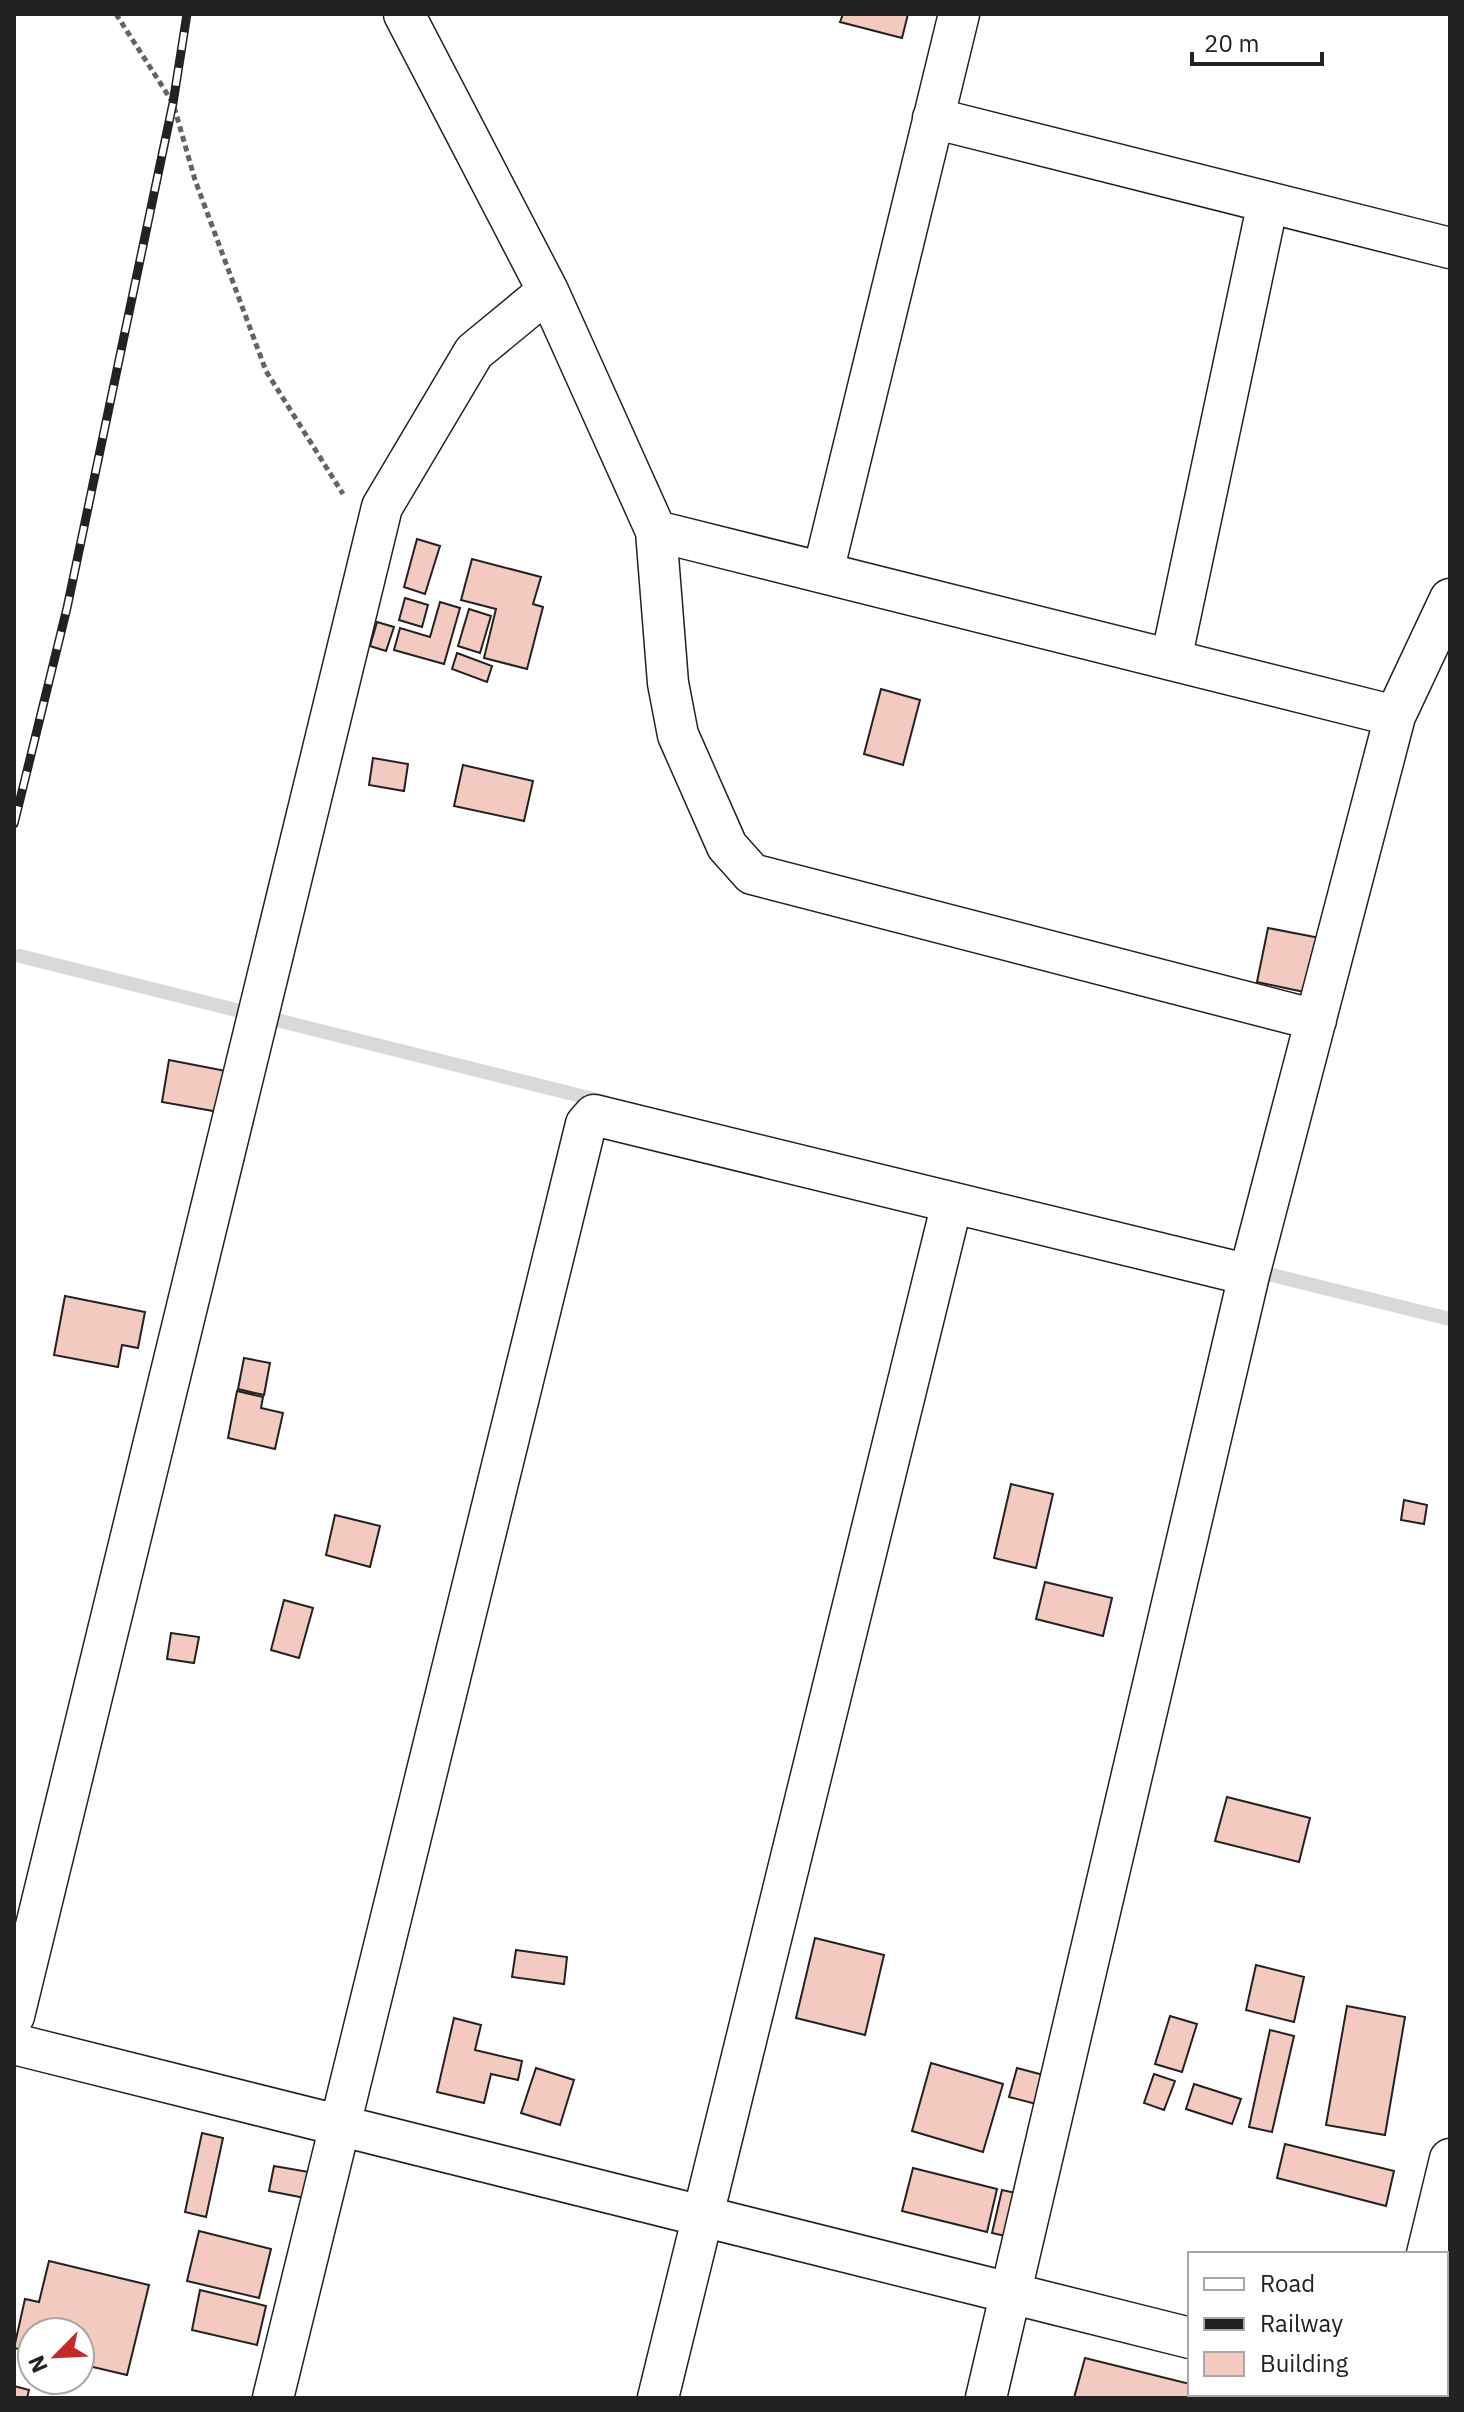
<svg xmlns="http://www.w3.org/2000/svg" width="1464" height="2412" font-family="'IBM Plex Sans',sans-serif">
  <rect width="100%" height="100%" fill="#fff"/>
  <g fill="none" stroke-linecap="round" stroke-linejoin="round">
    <path stroke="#d9d9d9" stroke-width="14" d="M20,956L605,1102
      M1252,1270L1450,1319"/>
  </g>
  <path fill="#f3c9c0" stroke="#222" stroke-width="2" d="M843,14H908L902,38L840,22Z
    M417,539L440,546L425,594L404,587Z
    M472,559L541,577L533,604L543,607L527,669L484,658L496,609L461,600Z
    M405,598L428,605L422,627L399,620Z
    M440,602L460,608L444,664L394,650L400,628L430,637Z
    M469,609L491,616L480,653L458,646Z
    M377,622L394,627L386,651L370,646Z
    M457,653L492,666L487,682L452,669Z
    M881,689L920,700L903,765L864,754Z
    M373,758L408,764L404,791L369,785Z
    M463,765L533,781L524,821L454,806Z
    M1268,928L1320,938L1309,993L1257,982Z
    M169,1060L226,1071L219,1112L162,1102Z
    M65,1296L145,1312L138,1348L122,1345L118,1367L54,1355Z
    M244,1358L270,1363L264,1395L238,1389Z
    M237,1391L263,1397L261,1408L283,1413L275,1449L228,1438Z
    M1011,1484L1053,1494L1036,1568L994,1558Z
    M1404,1500L1427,1505L1424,1524L1401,1520Z
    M335,1515L380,1526L370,1567L326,1555Z
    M1045,1582L1112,1598L1103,1636L1036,1619Z
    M284,1600L313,1608L299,1658L271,1650Z
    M171,1633L199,1637L194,1663L167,1659Z
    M1227,1797L1310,1818L1299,1862L1215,1841Z
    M815,1938L884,1955L865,2035L796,2018Z
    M516,1950L567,1957L564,1984L512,1977Z
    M1256,1965L1304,1977L1294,2022L1246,2010Z
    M1347,2006L1405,2017L1385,2135L1326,2125Z
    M1170,2016L1197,2024L1182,2072L1155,2064Z
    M454,2018L481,2025L475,2050L522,2061L518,2080L491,2074L484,2103L437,2092Z
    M1270,2030L1294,2036L1272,2132L1249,2127Z
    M931,2063L1003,2084L983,2152L912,2131Z
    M536,2068L574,2080L560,2125L521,2113Z
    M1017,2068L1051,2077L1044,2106L1009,2097Z
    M1154,2074L1175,2081L1164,2110L1144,2103Z
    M1194,2084L1241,2099L1232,2124L1186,2109Z
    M202,2133L223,2138L206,2217L185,2212Z
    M1285,2144L1394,2171L1386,2206L1277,2178Z
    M274,2166L309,2172L305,2198L269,2191Z
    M913,2168L997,2189L987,2232L902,2211Z
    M1002,2190L1020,2194L1010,2237L992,2233Z
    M199,2231L271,2249L259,2298L187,2281Z
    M49,2261L149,2285L127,2375L80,2364V2332H32V2352L14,2348L25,2299L39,2302Z
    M200,2290L266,2306L257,2345L192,2330Z
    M1085,2358L1190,2384V2394H1202L1201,2398H1074Z
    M14,2386L29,2390L27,2398H14Z"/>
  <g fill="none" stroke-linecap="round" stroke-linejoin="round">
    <defs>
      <path id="street" d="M404,14L548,291L656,531L668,683L678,735L727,846L752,874L1316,1020
        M933,118L1450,248
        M656,531L1395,716
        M823,572L959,14
        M1171,660L1268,202
        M14,2016L382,507L474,352L548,291
        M14,2044L1190,2338
        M1427,2254L1450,2159
        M1413,2394L1429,2398
        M273,2398L586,1124L594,1115L1249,1275
        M658,2398L952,1203
        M986,2398L1249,1275L1395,716L1450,599"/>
    </defs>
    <use href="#street" stroke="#222" stroke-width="43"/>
    <path stroke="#646464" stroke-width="5" stroke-dasharray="6 4" stroke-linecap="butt" d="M116,14L173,103L195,180L266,371L343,494"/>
    <use href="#street" stroke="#fff" stroke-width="40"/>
    <defs>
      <path id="rail" d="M14,824L67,608L173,103L187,14"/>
    </defs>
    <use href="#rail" stroke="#222" stroke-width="9"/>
    <use href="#rail" stroke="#fff" stroke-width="6" stroke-dasharray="18" stroke-linecap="butt"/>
  </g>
  <rect width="1464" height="2412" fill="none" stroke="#222222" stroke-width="32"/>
  <rect x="1188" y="2252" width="260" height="144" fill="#ffffff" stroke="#a7a7a7" stroke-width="2"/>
  <rect x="1204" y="2278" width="40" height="12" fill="#ffffff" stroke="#a7a7a7" stroke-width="2"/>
  <text x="1260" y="2292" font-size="24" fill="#222222">Road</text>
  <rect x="1204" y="2318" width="40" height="12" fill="#222222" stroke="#a7a7a7" stroke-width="2"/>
  <text x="1260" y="2332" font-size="24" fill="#222222">Railway</text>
  <rect x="1204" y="2352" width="40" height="24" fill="#f3c9c0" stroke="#a7a7a7" stroke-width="2"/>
  <text x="1260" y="2372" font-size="24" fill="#222222">Building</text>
  <g transform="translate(56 2356) rotate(246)"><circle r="38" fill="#ffffff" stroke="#a7a7a7" stroke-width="2"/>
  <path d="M0-6L14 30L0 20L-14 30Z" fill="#c62828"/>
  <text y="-12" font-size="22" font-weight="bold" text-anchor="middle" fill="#222222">N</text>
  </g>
  <path d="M1192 52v12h130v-12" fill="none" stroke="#222222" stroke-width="4"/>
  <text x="1204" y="52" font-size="24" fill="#222222" stroke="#ffffff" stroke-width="6" paint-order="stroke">20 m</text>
</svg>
